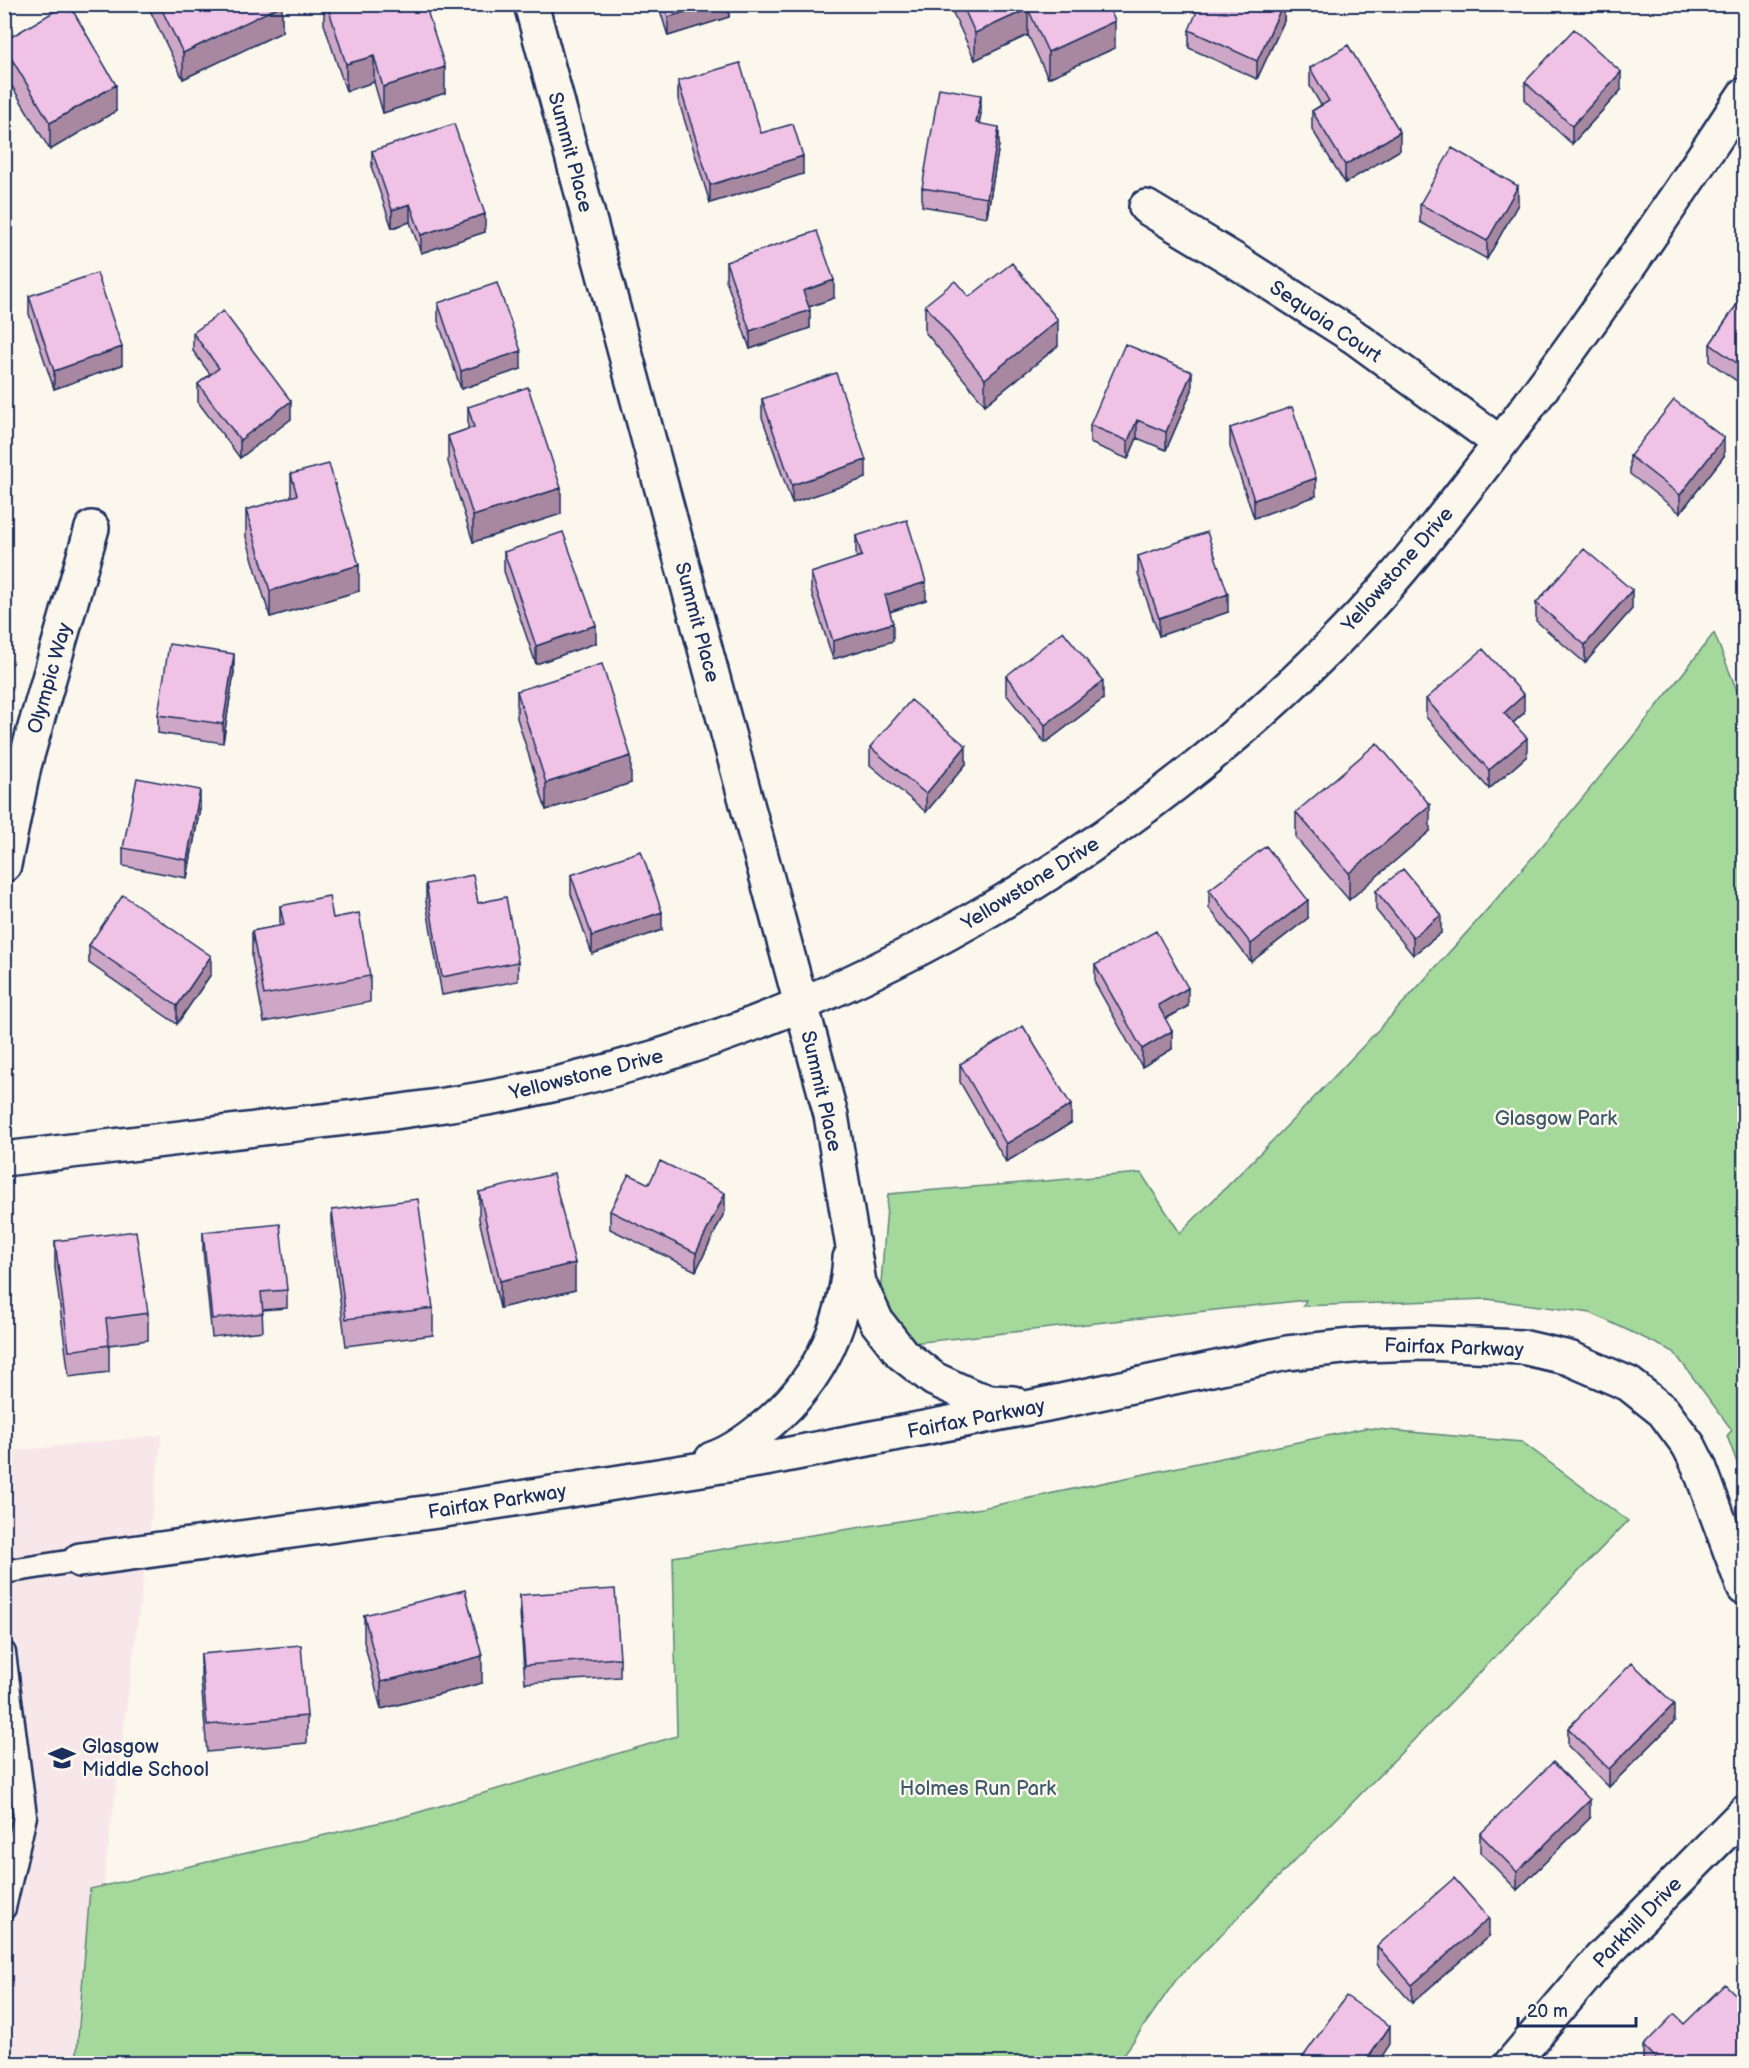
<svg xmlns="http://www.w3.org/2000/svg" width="1749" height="2068" font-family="'Balsamiq Sans',sans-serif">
  <rect width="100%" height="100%" fill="#fbf7ec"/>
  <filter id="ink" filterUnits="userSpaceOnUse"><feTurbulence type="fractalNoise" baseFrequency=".0167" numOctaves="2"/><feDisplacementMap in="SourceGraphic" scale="12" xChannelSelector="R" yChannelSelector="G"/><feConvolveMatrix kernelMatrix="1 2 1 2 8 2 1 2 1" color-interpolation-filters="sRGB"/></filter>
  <g filter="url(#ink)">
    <path fill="#f8e7ea" d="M162,1435L80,2063H5L4,1452Z"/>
    <path fill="#a4d99b" stroke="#60847c" stroke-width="1.5" d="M1714,633L1744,708V1481L1727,1436L1732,1430L1674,1352L1591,1313L1487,1299L1303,1306L1306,1300L876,1347L888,1194L1141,1173L1180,1233C1372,1045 1551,847 1714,633Z
      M1365,1428L1522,1442L1628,1521L1352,1803L1176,1980L1118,2063H76L90,1889L399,1818L677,1736L673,1557L982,1508Z"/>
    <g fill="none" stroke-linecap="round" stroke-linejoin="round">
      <defs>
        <path id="service" d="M4,1572L80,1560
          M4,1653L25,1816L4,1908"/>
        <path id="minor" d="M531,4L831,1115L859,1283L877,1322L902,1354L934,1379L971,1396L990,1402L1013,1403
          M1146,207L1234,260L1353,336L1500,443
          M4,865L24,766L92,528
          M4,1159C105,1147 205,1135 305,1123C390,1113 476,1103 560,1083C863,1012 1147,841 1360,616C1407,566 1448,511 1490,457C1580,340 1663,219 1744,95
          M712,1459C730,1453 744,1443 759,1431C815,1388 845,1329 850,1258
          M80,1560L438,1511L765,1459L1047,1404L1287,1353L1361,1345L1426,1343L1522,1347L1569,1358L1629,1384L1663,1411L1689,1446L1699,1466L1744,1588
          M1511,2064L1601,1958L1744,1813"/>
      </defs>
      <use href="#service" stroke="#1b2f5e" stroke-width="27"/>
      <use href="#minor" stroke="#1b2f5e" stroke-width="38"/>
      <use href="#service" stroke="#fbf7ec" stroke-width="22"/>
      <use href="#minor" stroke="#fbf7ec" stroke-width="33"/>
    </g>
    <path fill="#cea7c6" stroke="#1b2f5e" stroke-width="1.5" d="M147,4H281L282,32L183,79Z
      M324,4H425L445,93L383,113L374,82L346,91L324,24Z
      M658,4H729V17L668,36Z
      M953,4H1107L1115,48L1048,78L1028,35L975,60L953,13Z
      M1284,4V21L1257,79L1189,48V30Z
      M4,41L116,111L50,150L4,73Z
      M1310,68L1400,150L1345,183L1312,129V111L1321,105L1310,86Z
      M678,81L761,133L803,174L710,203L678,99Z
      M1525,82L1621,90L1572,144L1525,101Z
      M981,113L979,124L999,145L987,217L922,206V188Z
      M372,151L485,232L421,253L410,222L392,228L372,169Z
      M1420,204H1518L1487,259L1420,222Z
      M726,262L834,298L809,307L810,328L750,349L726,280Z
      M1744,294V386L1710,362V344Z
      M29,296L122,365L54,389L29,314Z
      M969,297L1058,346L985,405L925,332V305Z
      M438,303L521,369L461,389L438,321Z
      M193,333L291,419L240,458L198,402V384L210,374L193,351Z
      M1192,390L1166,450L1137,438L1128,459L1090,443V425Z
      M762,399L866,478L792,503L762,417Z
      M468,407L561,514L473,542L448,462V436L468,429Z
      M1230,428L1316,496L1254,518L1230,447Z
      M1630,456H1724L1680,513L1630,474Z
      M291,474L359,591L270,617L246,537V510L291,497Z
      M856,536L926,600L890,612L893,641L833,659L811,591V573L857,558L856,554Z
      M504,552L596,643L536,664L504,571Z
      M1138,556L1228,612L1159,636L1138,574Z
      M1536,603L1632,609L1585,663L1536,621Z
      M234,672L223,743L158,733V715Z
      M1006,676L1103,699L1045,743L1006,694Z
      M517,691L631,783L546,810L517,718Z
      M1426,699L1524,713L1513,723L1527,756L1489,789L1426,717Z
      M870,747L966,764L926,812L870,765Z
      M200,808L187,878L123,866V848Z
      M1296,812L1430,831L1349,900L1296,838Z
      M571,875L662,930L592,954L571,894Z
      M426,884L478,903L518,962V981L442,995L426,902Z
      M1209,890L1308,918L1251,962L1209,908Z
      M1376,891L1441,933L1413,955L1376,910Z
      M280,906L333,918L370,976V1002L264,1022L252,958V931L280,926Z
      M89,945L211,974L177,1024L89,963Z
      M1095,965L1188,1006L1166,1019L1172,1049L1142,1067L1095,983Z
      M960,1064L1071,1123L1006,1162L960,1082Z
      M649,1184L725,1211L696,1271L610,1229V1211Z
      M479,1192L575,1290L500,1308L479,1219Z
      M332,1210L433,1308V1335L346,1346L332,1237Z
      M203,1232L287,1290V1308L262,1310L263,1331L212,1337L203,1250Z
      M55,1241L148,1313V1340L109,1345V1372L69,1377L55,1268Z
      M520,1595L620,1658V1677L525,1683L520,1613Z
      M364,1615L482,1683L381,1709L364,1642Z
      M201,1654L307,1716V1743L207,1752L201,1680Z
      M1674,1722L1609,1787L1568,1746V1728Z
      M1590,1818L1517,1890L1480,1852V1834Z
      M1489,1936L1412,2003L1377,1964V1946Z
      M1684,2024L1744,2064H1643V2046Z"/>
    <path fill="#a888a1" stroke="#1b2f5e" stroke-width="1.5" d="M711,4H729V17L668,36V17Z
      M1283,4H1284V21L1257,79V61Z
      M282,5V32L183,79V53Z
      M1028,9V35L975,60V33Z
      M1115,21V48L1048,78V52Z
      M374,56V82L346,91V64Z
      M445,67V93L383,113V87Z
      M1621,72V90L1572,144V126Z
      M116,85V111L50,150V123Z
      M981,95V113L976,141V123Z
      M999,127V145L987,217V198Z
      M1400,132V150L1345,183V165Z
      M803,156V174L710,203V185Z
      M1518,186V204L1487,259V241Z
      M410,204V222L392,228V210Z
      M485,214V232L421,253V235Z
      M834,280V298L803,309V291Z
      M810,310V328L750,349V331Z
      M1058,320V346L985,405V379Z
      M122,347V365L54,389V371Z
      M521,351V369L461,389V371Z
      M1192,372V390L1166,450V432Z
      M291,401V419L240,458V440Z
      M1137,420V438L1128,459V441Z
      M1724,438V456L1680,513V495Z
      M866,460V478L792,503V485Z
      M1316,478V496L1254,518V500Z
      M561,488V514L473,542V516Z
      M359,565V591L270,617V591Z
      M926,582V600L885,613V595Z
      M1632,590V609L1585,663V645Z
      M1228,594V612L1159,636V618Z
      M893,623V641L833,659V641Z
      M596,625V643L536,664V646Z
      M234,654V672L223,743V724Z
      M1103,681V699L1045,743V725Z
      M1524,695V713L1504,731V713Z
      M1527,738V756L1489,789V770Z
      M966,746V764L926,812V794Z
      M631,756V783L546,810V783Z
      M200,790V808L187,878V860Z
      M1430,805V831L1349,900V873Z
      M1308,900V918L1251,962V944Z
      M662,912V930L592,954V936Z
      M1441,915V933L1413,955V937Z
      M211,956V974L177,1024V1006Z
      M1188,988V1006L1158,1023V1005Z
      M1172,1031V1049L1142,1067V1049Z
      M1071,1105V1123L1006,1162V1144Z
      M725,1193V1211L696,1271V1253Z
      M575,1263V1290L500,1308V1281Z
      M482,1656V1683L381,1709V1682Z
      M1674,1704V1722L1609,1787V1769Z
      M1590,1800V1818L1517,1890V1872Z
      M1489,1918V1936L1412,2003V1985Z
      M1390,2026V2044L1377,2064H1364Z"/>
    <path fill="#f0c2e6" stroke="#1b2f5e" stroke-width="1.5" d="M67,4H69L116,85L50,123L4,46V41Z
      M159,4H281L282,5L183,53Z
      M327,4H425L445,67L383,87L374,56L346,64Z
      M664,4H711L668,17Z
      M962,4H1107L1115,21L1048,52L1028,9L975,33Z
      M1200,4H1283L1257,61L1189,30Z
      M1574,29L1621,72L1572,126L1525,82Z
      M1348,45L1400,132L1345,165L1312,111L1329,101L1310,68Z
      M740,63L761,133L793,124L803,156L710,185L678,81Z
      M939,88L981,95L976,123L999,127L987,198L922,188Z
      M454,124L485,214L421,235L410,204L392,210L372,151Z
      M1452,148L1518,186L1487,241L1420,204Z
      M817,231L834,280L803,291L810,310L750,331L726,262Z
      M1012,263L1058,320L985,379L925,305L955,281L969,297Z
      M97,273L122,347L54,371L29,296Z
      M497,283L521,351L461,371L438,303Z
      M1744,294V368L1710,344Z
      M223,311L291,401L240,440L198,384L219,368L193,333Z
      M1125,344L1192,372L1166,432L1137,420L1128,441L1090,425Z
      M836,373L866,460L792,485L762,399Z
      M528,387L561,488L473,516L448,436L474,427L468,407Z
      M1674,400L1724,438L1680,495L1630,456Z
      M1292,407L1316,478L1254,500L1230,428Z
      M329,464L359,565L270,591L246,510L297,495L291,474Z
      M907,520L926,582L885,595L893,623L833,641L811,573L862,556L856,536Z
      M563,532L596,625L536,646L504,552Z
      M1207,532L1228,594L1159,618L1138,556Z
      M1584,549L1632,590L1585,645L1536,603Z
      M1063,631L1103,681L1045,725L1006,676Z
      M169,644L234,654L223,724L158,715Z
      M1483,649L1524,695L1504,713L1527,738L1489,770L1426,699Z
      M602,664L631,756L546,783L517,691Z
      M911,700L966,746L926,794L870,747Z
      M1377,743L1430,805L1349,873L1296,812Z
      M137,778L200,790L187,860L123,848Z
      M1266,846L1308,900L1251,944L1209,890Z
      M641,851L662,912L592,936L571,875Z
      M1403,869L1441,915L1413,937L1376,891Z
      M473,875L478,903L506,897L518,962L442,977L426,884Z
      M123,895L211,956L177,1006L89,945Z
      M329,896L333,918L359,913L370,976L264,995L252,931L284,925L280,906Z
      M1156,931L1188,988L1158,1005L1172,1031L1142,1049L1095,965Z
      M1023,1026L1071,1105L1006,1144L960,1064Z
      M660,1161L725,1193L696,1253L610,1211L629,1174L649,1184Z
      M553,1174L575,1263L500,1281L479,1192Z
      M418,1199L433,1308L346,1319L332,1210Z
      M280,1224L287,1290L261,1292L263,1313L212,1319L203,1232Z
      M136,1231L148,1313L106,1319L109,1345L69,1351L55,1241Z
      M615,1589L620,1658L525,1665L520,1595Z
      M465,1590L482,1656L381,1682L364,1615Z
      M301,1645L307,1716L207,1725L201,1654Z
      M1632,1663L1674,1704L1609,1769L1568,1728Z
      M1553,1762L1590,1800L1517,1872L1480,1834Z
      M1454,1878L1489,1918L1412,1985L1377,1946Z
      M1725,1984L1744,2003V2064H1661L1643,2046L1674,2014L1684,2024Z
      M1346,1996L1390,2026L1364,2064H1298Z"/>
  </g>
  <defs>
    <symbol id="school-bare" viewBox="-9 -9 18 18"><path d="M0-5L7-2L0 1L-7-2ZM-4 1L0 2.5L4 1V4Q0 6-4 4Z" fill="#1b2f5e" stroke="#fbf7ec" stroke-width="2.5" paint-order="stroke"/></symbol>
  </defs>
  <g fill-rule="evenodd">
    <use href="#school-bare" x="43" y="1739" width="38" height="38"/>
  </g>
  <g text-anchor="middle" stroke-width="5" stroke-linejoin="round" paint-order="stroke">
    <g font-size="20" fill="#1b2f5e" stroke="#fbf7ec">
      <text transform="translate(571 152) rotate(75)" y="7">Summit Place</text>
      <text transform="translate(1326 321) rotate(34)" y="7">Sequoia Court</text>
      <text transform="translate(1397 569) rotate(-49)" y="7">Yellowstone Drive</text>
      <text transform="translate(698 622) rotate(75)" y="7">Summit Place</text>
      <text transform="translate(49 678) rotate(-74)" y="7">Olympic Way</text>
      <text transform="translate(1030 883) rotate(-32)" y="7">Yellowstone Drive</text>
      <text transform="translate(586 1074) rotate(-14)" y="7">Yellowstone Drive</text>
      <text transform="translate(822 1091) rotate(77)" y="7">Summit Place</text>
      <text transform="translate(1454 1347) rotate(2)" y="7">Fairfax Parkway</text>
      <text transform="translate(976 1418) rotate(-11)" y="7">Fairfax Parkway</text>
      <text transform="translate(497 1501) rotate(-9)" y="7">Fairfax Parkway</text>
      <text transform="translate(1637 1922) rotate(-46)" y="7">Parkhill Drive</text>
    </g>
    <g font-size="20" fill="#3d5a6d" stroke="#fbf7ec">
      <text x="1556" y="1125">Glasgow Park</text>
      <text x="978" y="1795">Holmes Run Park</text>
    </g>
    <g font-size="20" fill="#1b2f5e" stroke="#fbf7ec" text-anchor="start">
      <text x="82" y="1753">Glasgow<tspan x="82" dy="23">Middle School</tspan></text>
    </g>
  </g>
  <rect width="1749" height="2068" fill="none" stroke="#fbf7ec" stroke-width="24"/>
  <rect x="12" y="12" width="1725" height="2044" fill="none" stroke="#1b2f5e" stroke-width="2" filter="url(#ink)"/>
  <path d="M1518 2017v9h118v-9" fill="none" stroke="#1b2f5e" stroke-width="3"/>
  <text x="1527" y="2017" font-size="18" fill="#1b2f5e" stroke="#fbf7ec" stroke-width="4.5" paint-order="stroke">20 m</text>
</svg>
